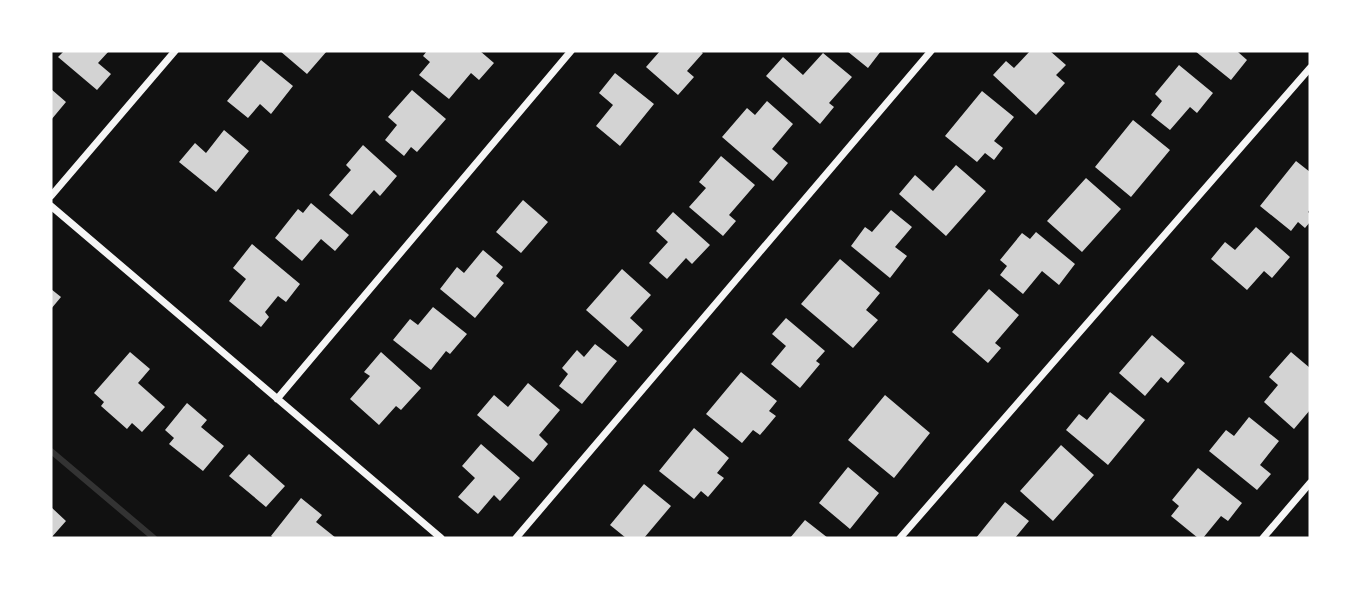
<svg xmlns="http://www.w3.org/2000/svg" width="1361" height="589" font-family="Lato,sans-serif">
  <rect width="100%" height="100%" fill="#111"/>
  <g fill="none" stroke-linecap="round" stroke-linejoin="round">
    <path stroke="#333" stroke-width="6" d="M51,451L154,538"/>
  </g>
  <path fill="#d3d3d3" d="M64,51H109L98,63L111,74L97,90L58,57Z
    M280,51H327L307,74Z
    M427,51H480L494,63L479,80L471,73L449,99L419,75L430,62L423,56Z
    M660,51H700L703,53L687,71L694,77L678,95L646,67Z
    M847,51H881L868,68Z
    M1030,51H1050L1066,65L1056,75L1065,83L1036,115L993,75L1006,61L1014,68Z
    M1195,51H1239L1238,52L1247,60L1231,80Z
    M823,53L852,77L829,103L834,107L820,124L766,76L783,57L803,75Z
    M261,60L293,86L271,114L260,104L248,118L227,101Z
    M1179,65L1213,93L1197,113L1190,107L1170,130L1151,115L1162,101L1155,94Z
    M615,73L654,104L620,146L596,126L613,105L599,93Z
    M51,89L66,102L51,120Z
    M412,90L446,119L417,152L411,147L404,156L385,140L397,125L388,117Z
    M982,91L1014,117L994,141L1003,148L994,160L985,153L977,162L945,136Z
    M767,101L793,124L772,149L788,163L773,181L722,137L747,108L755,115Z
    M1133,120L1170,150L1131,197L1095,167Z
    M224,130L249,151L216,192L179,162L195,143L206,153Z
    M363,145L397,176L380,196L374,190L352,215L329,195L351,170L346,165Z
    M721,156L755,185L729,215L736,221L723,236L689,207L706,188L699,182Z
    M1296,161L1310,172V209L1308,212L1310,214V222L1305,228L1298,222L1291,231L1260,206Z
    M956,165L986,191L946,236L899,194L915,175L933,191Z
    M1086,178L1121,209L1082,252L1047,221Z
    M523,200L548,222L521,253L496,232Z
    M311,203L349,235L335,251L321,239L302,261L275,238L298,209L303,213Z
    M891,210L912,227L895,247L907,256L890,278L851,246L865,227L872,232Z
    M673,212L710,245L692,264L686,258L667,279L649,263L668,242L656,231Z
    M1256,227L1290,257L1272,278L1264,271L1247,290L1211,259L1225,242L1235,250Z
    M1036,232L1075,264L1059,285L1042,271L1023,294L1000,275L1007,266L1000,260L1022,233L1030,239Z
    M252,244L300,284L286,302L278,296L265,312L269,317L261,327L229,301L246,279L233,268Z
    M483,250L503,267L496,276L504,283L475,318L440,289L457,267L464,273Z
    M840,259L880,293L866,310L878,320L853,348L801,304Z
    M622,269L651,295L630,318L643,330L628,347L586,310Z
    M51,289L61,297L51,309Z
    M989,289L1019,315L995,343L1001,348L988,363L952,332Z
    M433,307L467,334L450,354L446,351L431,370L393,340L410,319L418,325Z
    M786,318L825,351L816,361L820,364L800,388L771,364L786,346L772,334Z
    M1152,335L1185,363L1168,383L1161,377L1145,396L1119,373Z
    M595,344L617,361L582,404L559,386L568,374L562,368L577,350L584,357Z
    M130,352L150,369L138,383L165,407L142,432L132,423L127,429L101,406L104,402L94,393Z
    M381,352L421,388L401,410L396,406L379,425L350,399L370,376L364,372Z
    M1291,352L1310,368V410L1294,429L1264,402L1278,385L1269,377Z
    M741,372L777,401L769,411L776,416L760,435L753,430L742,443L706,414Z
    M528,383L560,410L539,435L548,444L533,462L477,415L494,395L508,407Z
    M1110,392L1145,420L1108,465L1066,430L1079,414L1087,420Z
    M885,395L930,433L894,478L848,440Z
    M187,403L207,420L201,427L224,446L203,471L169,444L174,438L165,430Z
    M1249,417L1279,441L1260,465L1271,474L1257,490L1209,451L1226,430L1234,436Z
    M694,428L729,458L717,473L724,478L708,497L701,491L694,499L659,471Z
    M481,444L520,478L500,501L494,495L478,514L458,497L475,478L462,466Z
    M1061,445L1094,475L1053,521L1020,491Z
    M249,454L285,486L266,507L229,476Z
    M848,467L879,493L850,529L819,503Z
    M1198,468L1242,503L1228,521L1221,516L1203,538H1198L1171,516L1179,506L1172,500Z
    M644,484L671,506L644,538H626L610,525Z
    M301,498L322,515L316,522L336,538H274L271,536Z
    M1005,502L1029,521L1015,538H976Z
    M51,507L66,521L51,538Z
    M805,520L828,538H790Z"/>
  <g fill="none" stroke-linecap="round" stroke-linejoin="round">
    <path stroke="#f5f5f5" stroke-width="7" d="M51,196L175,51
      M51,206L441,538
      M277,399L571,51
      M516,538L931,51
      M900,538L1310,68
      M1263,538L1310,483"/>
  </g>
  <rect width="1361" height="589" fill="none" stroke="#ffffff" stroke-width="105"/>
</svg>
